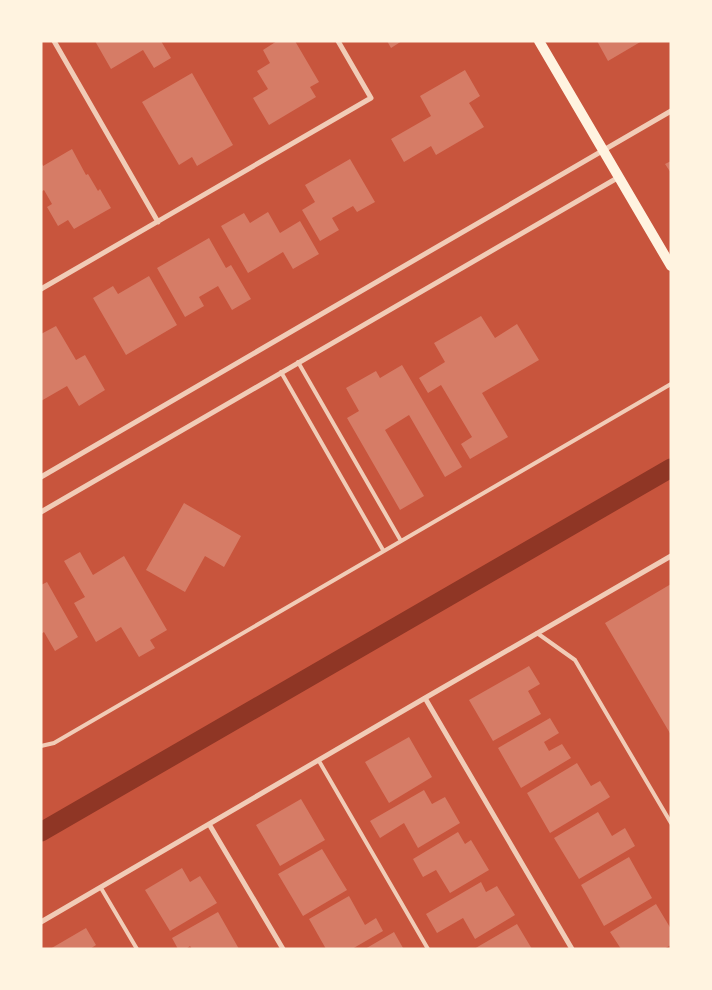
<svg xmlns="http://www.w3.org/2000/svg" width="712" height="990" font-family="'Varela Round',sans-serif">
  <rect width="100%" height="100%" fill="#c8553d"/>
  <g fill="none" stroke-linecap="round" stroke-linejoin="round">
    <path stroke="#8f3625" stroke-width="19" d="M41,832L671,468"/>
  </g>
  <path fill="#d67c66" d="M95,41H161L171,58L154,68L143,50L111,69Z
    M277,41H295L319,82L310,87L316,97L269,125L253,98L268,89L257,71L270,63L263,50Z
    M387,41H402L391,48Z
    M597,41H642L608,61Z
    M465,70L480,96L469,103L484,127L436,155L431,146L404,162L391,139L431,116L420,96Z
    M192,73L233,145L197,166L192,157L179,165L142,102Z
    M72,149L86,175L88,174L98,191L100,189L111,208L74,229L68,220L58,226L47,207L52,204L44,190L41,192V162L43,166Z
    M350,159L375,202L357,212L353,206L332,218L339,230L320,241L302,210L315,202L305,185Z
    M671,161V173L665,164Z
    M268,212L280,233L300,221L319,254L293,269L283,252L248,273L221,226L244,213L250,223Z
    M209,238L226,268L231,265L251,299L232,310L218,286L199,297L204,306L185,317L157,268Z
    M149,276L177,325L126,355L93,298L113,286L118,294Z
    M481,316L495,338L517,324L539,360L482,393L508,437L470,459L461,444L472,437L441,385L428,393L419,378L445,362L434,343Z
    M56,326L76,360L85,355L105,390L79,406L67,386L41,401V334Z
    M402,365L462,467L445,477L409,415L385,430L424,496L400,510L347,418L359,411L346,388L376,371L380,378Z
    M184,503L241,536L224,567L205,556L185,592L146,570Z
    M80,552L93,575L124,556L167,630L150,640L155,648L139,657L121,627L96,642L74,603L85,597L64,561Z
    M47,582L78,637L55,651L44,632L41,634V585Z
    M671,584V735L605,623Z
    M529,666L540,684L528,691L541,714L493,741L469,700Z
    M550,718L559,733L544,742L549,751L562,744L571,758L521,788L498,748Z
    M409,737L432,777L389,803L365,762Z
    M577,763L591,786L600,781L610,797L550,833L527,793Z
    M424,790L432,804L445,797L460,823L418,848L404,823L380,838L370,821Z
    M301,799L325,840L280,866L256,825Z
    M598,812L612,836L625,828L635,846L579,879L554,838Z
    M458,832L465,844L471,840L489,870L450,893L436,870L423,877L413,859Z
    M322,849L347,890L303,916L278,874Z
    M629,857L652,898L604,926L581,885Z
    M182,868L190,882L200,876L217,903L170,931L145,890Z
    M481,882L486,892L497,886L515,915L475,939L463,918L437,933L426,914Z
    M349,896L365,925L376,918L383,931L352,949H326L309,919Z
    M656,904L671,929V945L664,949H621L610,932Z
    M218,912L239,949H192L190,946L186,949H178L172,938Z
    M517,924L532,949H474Z
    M86,928L96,945L90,949H50Z
    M394,932L403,948L365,949Z"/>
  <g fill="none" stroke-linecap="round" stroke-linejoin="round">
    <path stroke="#f1ccb7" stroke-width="4" d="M298,362L401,541
      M281,372L383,550
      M537,633L575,660L671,823
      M41,746L54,743L671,384
      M319,761L428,949
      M101,888L137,949"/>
    <path stroke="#f1ccb7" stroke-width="5" d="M54,41L158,222
      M41,289L371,98L338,41
      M41,477L671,111
      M41,512L619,177
      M425,698L572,949
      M209,824L283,949
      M41,922L425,698L671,556"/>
    <path stroke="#fff3e0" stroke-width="10" d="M539,41L671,266"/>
  </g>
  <rect width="712" height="990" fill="none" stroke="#fff3e0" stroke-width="85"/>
</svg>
